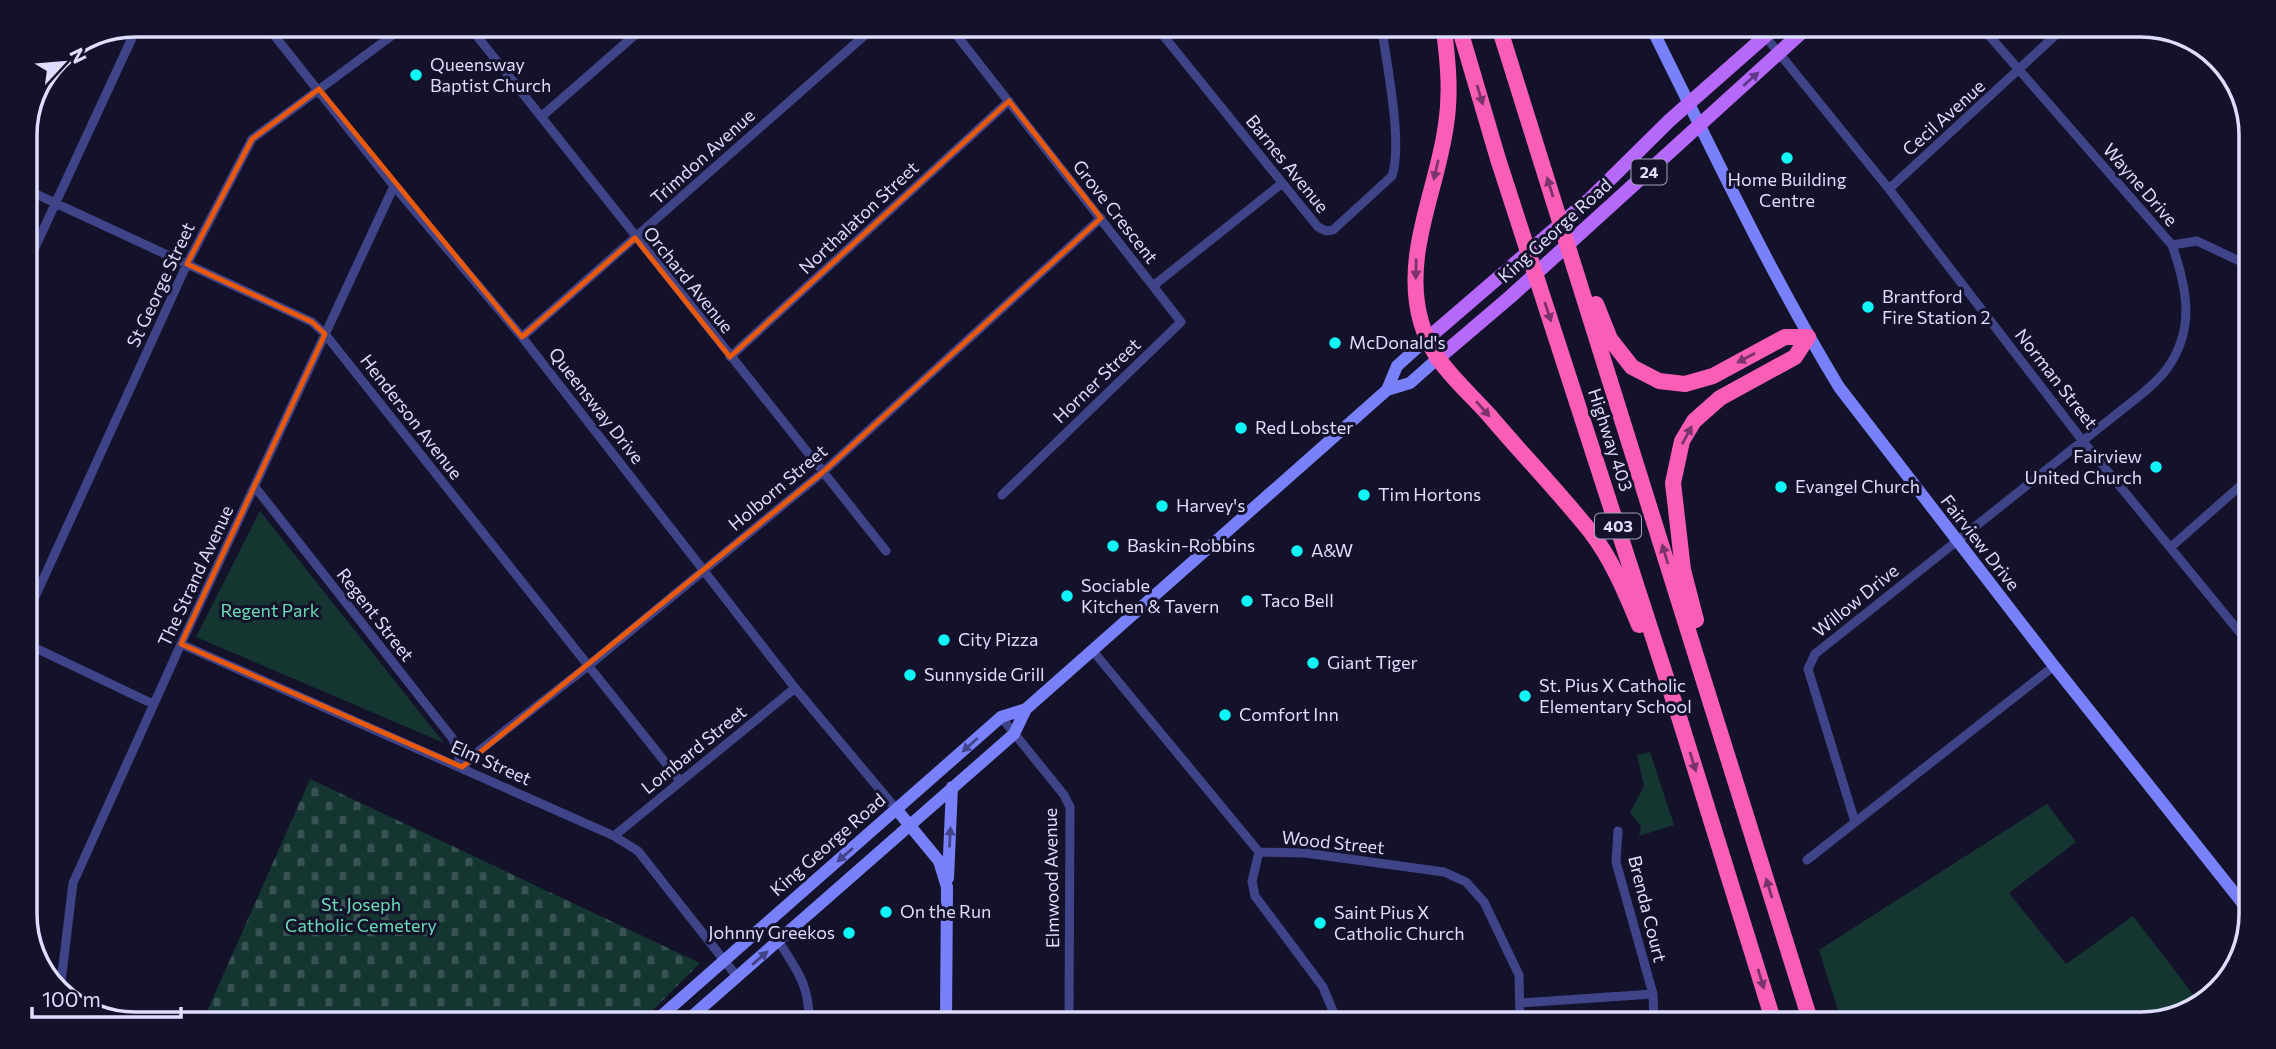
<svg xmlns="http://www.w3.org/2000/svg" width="2276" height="1049" font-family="Commissioner,sans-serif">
  <defs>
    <pattern id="cemetery-stones" width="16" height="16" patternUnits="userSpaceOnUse" patternTransform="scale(1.75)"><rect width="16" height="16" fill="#153531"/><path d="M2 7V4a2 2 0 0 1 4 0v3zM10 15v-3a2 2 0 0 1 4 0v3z" fill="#375250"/></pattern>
  </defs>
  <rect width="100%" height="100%" fill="#14122b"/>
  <path fill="url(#cemetery-stones)" d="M310,779L700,963L645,1018L205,1016Z"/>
  <path fill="#153531" d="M260,511L444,743L196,637Z
    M1650,752L1674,825L1639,836L1641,826L1630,813L1644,786L1637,755Z
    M2047,804L2076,842L2009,893L2066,964L2133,916L2202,1006L2142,1024L1842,1023L1819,950Z"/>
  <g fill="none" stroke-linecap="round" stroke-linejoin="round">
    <path stroke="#3f4388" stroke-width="9" d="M266,25L394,186L522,337L795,688L897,810
      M469,26L886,551
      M951,28L1153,286L1281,184
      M1158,29L1318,227L1326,231L1333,230L1392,176C1403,144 1387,66 1382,30
      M1753,31L1765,36L1779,53L1889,189L2082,440L2246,640
      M2183,33L2185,34
      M541,117L644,27
      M25,189L312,322L325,334L680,781
      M1889,189L2059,32
      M2172,245L2197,241L2250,266
      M25,269L138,25
      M522,337L873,28
      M730,357L1009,101
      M255,487L453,739L462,767L479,751L588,666L823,472L1101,218
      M1002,495L1181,322L1153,286
      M2171,547L2248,479
      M25,619L187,264L252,139L405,26
      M25,643L153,704
      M181,644L614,836L638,851L738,978
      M1093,651L1259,852L1305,853L1444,872L1466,882L1484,902L1519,975L1520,1022
      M1001,717L1064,795L1070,807L1069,1020
      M1855,822L1808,669L1815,654L2143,393C2151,386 2160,378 2166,370C2196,330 2187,288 2172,245L1986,32
      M1618,831L1616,862L1653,994L1654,1022
      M614,836L795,688
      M1259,852L1252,881L1255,896L1323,987L1337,1021
      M1807,860L2054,666
      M779,942C797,970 809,985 809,1019
      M60,990L73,883L181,644L394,186
      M1521,1003L1653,994"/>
    <path stroke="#7880fa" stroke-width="12" d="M1653,31C1713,151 1769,272 1839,387L2054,666L2244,905
      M1387,390L1397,366L1427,339
      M897,810L939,861L947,887L946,1020
      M948,878L952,787
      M659,1018L1001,717L1026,709L1387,390L1410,383L1436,360
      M690,1018L1014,734L1026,709"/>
    <path stroke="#b668fa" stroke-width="14" d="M1427,339L1591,198L1670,120L1771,31
      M1436,360L1510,297L1803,31"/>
    <path stroke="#f95db6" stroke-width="16" d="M1444,30C1448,62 1451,93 1446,125C1437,191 1402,255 1421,322C1432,362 1462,385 1489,415C1522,454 1558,491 1590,531C1611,558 1626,593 1639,625
      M1460,30L1498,159L1679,717L1774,1023
      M1500,30L1811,1023
      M1596,304L1610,339L1632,367L1659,381L1685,384L1713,376L1785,337H1808
      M1696,620L1683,570L1673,483L1682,441L1694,421L1720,398L1795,357L1808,337"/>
  </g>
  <defs><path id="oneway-solid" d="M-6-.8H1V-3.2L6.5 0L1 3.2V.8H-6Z" transform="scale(1.75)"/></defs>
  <use fill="#5d3988" href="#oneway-solid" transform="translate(1751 79) rotate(-42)"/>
  <g fill="#7b346a">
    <use href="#oneway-solid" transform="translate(1480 95) rotate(73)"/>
    <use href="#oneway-solid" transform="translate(1436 170) rotate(103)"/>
    <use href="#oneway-solid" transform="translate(1550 187) rotate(-107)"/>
    <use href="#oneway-solid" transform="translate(1416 269) rotate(91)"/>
    <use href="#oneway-solid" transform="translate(1548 312) rotate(72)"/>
    <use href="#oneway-solid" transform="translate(1746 358) rotate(152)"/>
    <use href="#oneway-solid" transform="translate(1483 409) rotate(49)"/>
    <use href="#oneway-solid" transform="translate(1687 435) rotate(-62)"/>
    <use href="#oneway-solid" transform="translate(1665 554) rotate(-107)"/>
    <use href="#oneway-solid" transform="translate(1693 762) rotate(73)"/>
    <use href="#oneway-solid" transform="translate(1769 888) rotate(-107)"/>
    <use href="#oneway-solid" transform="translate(1761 979) rotate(73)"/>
  </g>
  <g fill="#414488">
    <use href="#oneway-solid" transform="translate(970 745) rotate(138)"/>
    <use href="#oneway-solid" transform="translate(950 837) rotate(-87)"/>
    <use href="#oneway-solid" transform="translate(845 855) rotate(139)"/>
    <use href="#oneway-solid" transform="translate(760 958) rotate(-41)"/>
  </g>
  <path fill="none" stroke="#e8590c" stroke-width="5" stroke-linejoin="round" d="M319,89L522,337L635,238L730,357L1009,101L1101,218L823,472L462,767L181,644L325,334L312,322L187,264L252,139Z"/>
  <g fill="#10f5f7" stroke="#14122b" stroke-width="2.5">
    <circle cx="416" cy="75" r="7"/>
    <circle cx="1787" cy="158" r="7"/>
    <circle cx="1868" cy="307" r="7"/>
    <circle cx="1335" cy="343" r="7"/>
    <circle cx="1241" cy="428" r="7"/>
    <circle cx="2156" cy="467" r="7"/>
    <circle cx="1781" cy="487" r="7"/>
    <circle cx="1364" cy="495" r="7"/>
    <circle cx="1162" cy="506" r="7"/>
    <circle cx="1113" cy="546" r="7"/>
    <circle cx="1297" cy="551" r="7"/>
    <circle cx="1067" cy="596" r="7"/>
    <circle cx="1247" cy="601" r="7"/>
    <circle cx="944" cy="640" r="7"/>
    <circle cx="1313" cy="663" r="7"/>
    <circle cx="910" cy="675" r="7"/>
    <circle cx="1525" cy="696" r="7"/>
    <circle cx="1225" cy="715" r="7"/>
    <circle cx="886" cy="912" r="7"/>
    <circle cx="1320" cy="923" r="7"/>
    <circle cx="849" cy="933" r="7"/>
  </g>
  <g text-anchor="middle" stroke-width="6" stroke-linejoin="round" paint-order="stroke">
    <g fill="#14122b" stroke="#a1a0bf" stroke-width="2">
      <rect x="1631.5" y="159.5" width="35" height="25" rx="5"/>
      <rect x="1595" y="513.5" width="46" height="25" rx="5"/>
    </g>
    <g font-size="16" font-weight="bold" fill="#deddfe">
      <text x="1649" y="178">24</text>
      <text x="1618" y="532">403</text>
    </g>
    <g font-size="18" fill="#deddfe" stroke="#14122b" text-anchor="start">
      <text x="430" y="71">Queensway<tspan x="430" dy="21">Baptist Church</tspan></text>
      <text x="1787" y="186" text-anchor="middle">Home Building<tspan x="1787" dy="21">Centre</tspan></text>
      <text x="1882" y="303">Brantford<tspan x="1882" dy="21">Fire Station 2</tspan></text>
      <text x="1349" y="349">McDonald's</text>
      <text x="1255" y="434">Red Lobster</text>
      <text x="2142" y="463" text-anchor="end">Fairview<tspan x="2142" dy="21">United Church</tspan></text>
      <text x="1795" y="493">Evangel Church</text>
      <text x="1378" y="501">Tim Hortons</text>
      <text x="1176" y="512">Harvey's</text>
      <text x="1127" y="552">Baskin-Robbins</text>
      <text x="1311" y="557">A&amp;W</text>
      <text x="1081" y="592">Sociable<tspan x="1081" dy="21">Kitchen &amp; Tavern</tspan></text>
      <text x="1261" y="607">Taco Bell</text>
      <text x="958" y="646">City Pizza</text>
      <text x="1327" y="669">Giant Tiger</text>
      <text x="924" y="681">Sunnyside Grill</text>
      <text x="1539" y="692">St. Pius X Catholic<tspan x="1539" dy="21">Elementary School</tspan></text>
      <text x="1239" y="721">Comfort Inn</text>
      <text x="900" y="918">On the Run</text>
      <text x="1334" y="919">Saint Pius X<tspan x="1334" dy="21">Catholic Church</tspan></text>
      <text x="835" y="939" text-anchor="end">Johnny Greekos</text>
    </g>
    <g font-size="18" fill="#deddfe" stroke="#14122b">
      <text transform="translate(1944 118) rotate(-42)" y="6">Cecil Avenue</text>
      <text transform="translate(703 157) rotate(-42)" y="6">Trimdon Avenue</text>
      <text transform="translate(1287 164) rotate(51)" y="6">Barnes Avenue</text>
      <text transform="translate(2140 185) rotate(49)" y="6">Wayne Drive</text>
      <text transform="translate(1115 212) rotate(52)" y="6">Grove Crescent</text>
      <text transform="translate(859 218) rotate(-43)" y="6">Northalaton Street</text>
      <text transform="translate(1555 231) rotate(-42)" y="6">King George Road</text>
      <text transform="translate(688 280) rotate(51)" y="6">Orchard Avenue</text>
      <text transform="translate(161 285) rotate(-65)" y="6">St George Street</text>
      <text transform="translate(2056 379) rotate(52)" y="6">Norman Street</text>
      <text transform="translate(1097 381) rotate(-44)" y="6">Horner Street</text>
      <text transform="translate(596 406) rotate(52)" y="6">Queensway Drive</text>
      <text transform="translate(411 417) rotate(52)" y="6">Henderson Avenue</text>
      <text transform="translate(1610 440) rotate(72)" y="6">Highway 403</text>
      <text transform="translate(778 488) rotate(-40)" y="6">Holborn Street</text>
      <text transform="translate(1980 543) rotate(52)" y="6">Fairview Drive</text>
      <text transform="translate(196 576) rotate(-65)" y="6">The Strand Avenue</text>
      <text transform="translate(1856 601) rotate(-39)" y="6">Willow Drive</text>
      <text transform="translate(375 615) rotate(52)" y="6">Regent Street</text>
      <text transform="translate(694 750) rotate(-39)" y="6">Lombard Street</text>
      <text transform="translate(491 763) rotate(24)" y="6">Elm Street</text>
      <text transform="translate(1333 843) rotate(6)" y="6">Wood Street</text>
      <text transform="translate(828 845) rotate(-41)" y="6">King George Road</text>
      <text transform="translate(1052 878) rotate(-91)" y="6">Elmwood Avenue</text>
      <text transform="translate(1647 909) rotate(76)" y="6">Brenda Court</text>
    </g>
    <g font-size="18" fill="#6addb6" stroke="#14122b">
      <text x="270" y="617">Regent Park</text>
      <text x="361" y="911">St. Joseph<tspan x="361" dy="21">Catholic Cemetery</tspan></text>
    </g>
  </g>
  <path d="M0 0H2276V1049H0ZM135 37H2141A98 98 0 0 1 2239 135V914A98 98 0 0 1 2141 1012H135A98 98 0 0 1 37 914V135A98 98 0 0 1 135 37Z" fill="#14122b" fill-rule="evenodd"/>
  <path fill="none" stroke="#deddfe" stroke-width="3.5" d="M135 37H2141A98 98 0 0 1 2239 135V914A98 98 0 0 1 2141 1012H135A98 98 0 0 1 37 914V135A98 98 0 0 1 135 37Z"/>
  <g transform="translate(63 63) rotate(64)" stroke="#14122b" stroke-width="5" paint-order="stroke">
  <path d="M0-5L12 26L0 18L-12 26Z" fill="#deddfe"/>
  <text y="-10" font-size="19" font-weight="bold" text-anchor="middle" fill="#deddfe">N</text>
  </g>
  <path d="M32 1007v10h149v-10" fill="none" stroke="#deddfe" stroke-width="3.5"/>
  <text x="42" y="1007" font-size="21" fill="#deddfe" stroke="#14122b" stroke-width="5" paint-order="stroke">100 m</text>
</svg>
